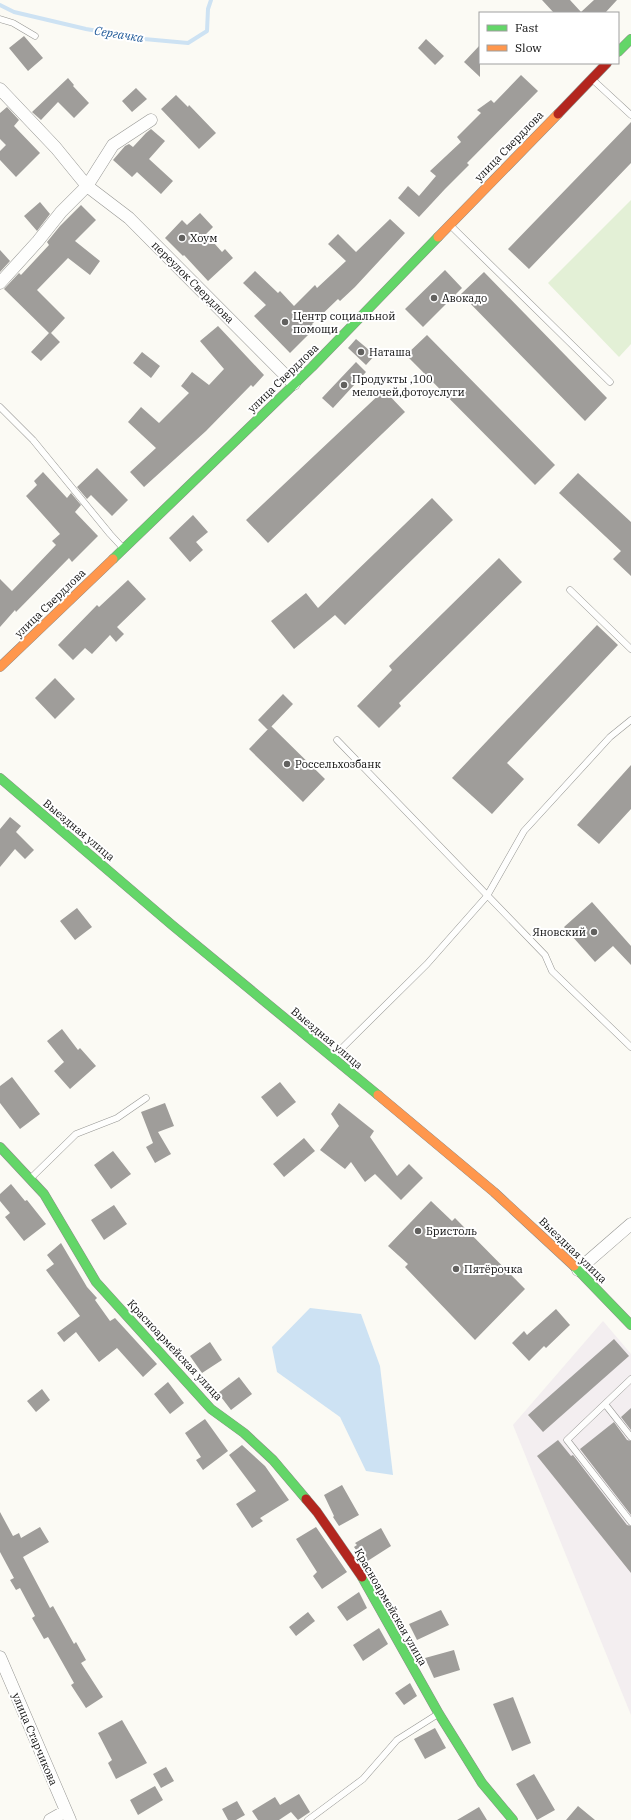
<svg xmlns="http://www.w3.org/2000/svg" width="631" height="1820" font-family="'IBM Plex Serif',serif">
	<rect width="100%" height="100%" fill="#fbfaf4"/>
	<!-- industrial -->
	<path fill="#f3eef0" d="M603 1321 631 1354V1715L513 1425Z"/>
	<!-- green -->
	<path fill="#e3f0d6" d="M631 200V344L619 357 548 283Z"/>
	<!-- water -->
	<path fill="#cde2f3" d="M310 1308 361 1314 380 1366 393 1475 366 1471 340 1417 277 1372 272 1347Z"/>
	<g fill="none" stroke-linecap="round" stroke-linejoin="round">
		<!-- stream -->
		<path stroke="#cde2f3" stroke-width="4" d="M0 5 14 12 86 29 144 39 188 43 207 31 208 9 211 0"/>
	</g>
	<!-- building -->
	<path fill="#9f9d9a" d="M542 0H570L581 12 594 0H617L605 13H554Z
		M24 36 43 58 28 71 9 48Z
		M426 39 444 56 435 65 418 48Z
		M480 45V77L464 62Z
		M521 75 538 91 467 163 469 165 445 189 419 217 398 198 408 186 419 196 436 176 430 171 461 142 457 137 481 113 477 110 491 100 494 103Z
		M68 78 74 85 73 86 89 103 74 118 58 102 41 120 32 112Z
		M136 88 147 99 132 112 122 101Z
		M176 95 188 107 189 105 216 133 199 149 161 109Z
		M7 107 19 120 14 126 40 153 16 177 0 160V151L6 145 0 139V113Z
		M631 122V163L529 269 508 249Z
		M151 129 165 141 149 159 173 181 161 194 137 172 132 177 113 160 125 146 129 144 133 147 146 133Z
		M40 202 50 214 37 231 24 216Z
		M81 205 96 220 75 241 100 261 90 275 68 258 37 290 65 318 51 333 60 342 41 361 31 352 49 333 4 289 19 273 21 275 49 245 47 242 60 226Z
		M200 213 213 227 206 234 222 252 225 249 233 258 208 281 184 255 183 256 165 238 182 220 187 225Z
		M390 219 405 233 355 287 340 301 338 299 312 324 315 328 290 353 254 316 266 305 243 283 255 271 278 293 280 291 294 306 315 285 317 288 346 261 328 244 338 234 356 252Z
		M0 250 10 261 0 272Z
		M445 270 462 288 423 327 405 309Z
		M484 272 607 398 585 421 461 294Z
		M218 326 264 375 253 387 251 385 206 431 144 487 130 472 156 448 128 422 141 407 159 423 189 393 181 386 192 372 209 385 224 369 200 341Z
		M427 335 555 465 535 485 406 355Z
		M356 339 375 355 366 365 348 348Z
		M142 352 160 366 151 378 133 363Z
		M356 362 366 372 333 408 322 398Z
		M384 390 405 412 268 543 246 520Z
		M97 468 128 500 112 516 91 495 87 499 77 487Z
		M43 472 67 498 71 493 81 505 75 512 98 536 72 562 69 558 16 612 15 610 0 627V579L12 591 56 545 52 541 60 534 26 496 37 485 34 481Z
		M578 473 631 522V576L613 559 621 551 559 493Z
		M432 498 453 520 345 625 335 615 294 649 271 621 306 593 318 608Z
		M193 515 208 532 196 542 203 550 190 562 169 538Z
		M499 558 522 582 399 703 401 706 379 728 357 706 392 670 389 666Z
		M128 580 146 599 117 627 124 634 116 642 110 635 92 654 85 648 73 660 58 645 97 605 99 607Z
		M597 625 618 645 507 763 524 779 492 814 452 778Z
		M55 678 75 699 55 719 35 698Z
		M283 694 293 704 268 730 258 720Z
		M271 726 325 779 303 802 249 749Z
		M631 765V809L599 844 577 825Z
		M10 817 21 826 16 832 34 850 25 859 15 849 0 867V829Z
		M592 902 631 946V965L613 946 595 962 564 927Z
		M77 908 92 927 75 940 60 921Z
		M62 1029 78 1050 80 1048 96 1066 70 1089 54 1071 64 1062 47 1041Z
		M12 1077 40 1114 20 1129 0 1103V1086Z
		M280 1082 296 1102 277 1117 261 1097Z
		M165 1103 174 1126 158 1132 171 1154 155 1163 146 1147 153 1143 141 1112Z
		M339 1103 374 1131 370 1137 397 1176 409 1164 423 1178 401 1200 375 1174 365 1182 351 1162 345 1169 320 1150 339 1126 331 1114Z
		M304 1138 315 1151 284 1177 273 1164Z
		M113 1151 131 1174 111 1189 94 1165Z
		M11 1184 25 1201 27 1200 46 1224 24 1241 5 1217 10 1213 0 1201V1194Z
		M431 1201 452 1221 455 1218 525 1289 475 1340 405 1267 408 1264 388 1246Z
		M114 1205 127 1224 104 1240 91 1220Z
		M61 1243 87 1287 97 1298 95 1300 110 1321 115 1318 157 1364 143 1377 117 1348 99 1362 76 1332 64 1342 57 1333 80 1316 46 1270 54 1264 47 1255Z
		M556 1309 570 1325 546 1348 544 1346 529 1361 512 1343 524 1331 527 1335Z
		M614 1339 629 1356 543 1432 528 1415Z
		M210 1342 222 1360 202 1373 190 1356Z
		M239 1377 252 1394 231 1410 218 1393Z
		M168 1382 184 1403 170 1414 154 1394Z
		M42 1389 50 1400 36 1412 27 1401Z
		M631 1408V1430L621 1417Z
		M205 1419 228 1451 203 1470 196 1460 201 1457 185 1433Z
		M614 1422 627 1440 631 1441V1515L580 1449Z
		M558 1440 571 1456 573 1455 627 1525 631 1526V1573L537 1456Z
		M242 1445 265 1466 289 1500 260 1518 263 1521 252 1528 236 1504 256 1491 229 1455Z
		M342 1485 359 1515 339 1526 333 1517 334 1516 324 1495Z
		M0 1512 13 1536 19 1533 21 1538 40 1527 49 1542 23 1557 50 1608 53 1606 74 1644 76 1642 86 1660 81 1663 103 1697 86 1708 71 1685 74 1683 48 1637 44 1639 32 1618 35 1616 20 1588 16 1590 10 1580 14 1578 0 1552Z
		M316 1527 347 1572 322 1589 313 1576 317 1572 296 1539Z
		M381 1528 391 1546 366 1562 365 1560 364 1561 354 1547 357 1545 355 1543Z
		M359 1592 367 1608 347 1621 337 1607Z
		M441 1610 449 1625 417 1640 409 1624Z
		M308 1612 315 1621 296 1636 289 1627Z
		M379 1628 388 1644 363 1661 353 1645Z
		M454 1650 460 1670 434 1678 425 1658Z
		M410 1683 417 1696 404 1705 395 1693Z
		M513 1697 531 1743 512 1751 493 1704Z
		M122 1720 147 1763 116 1779 108 1763 112 1760 98 1733Z
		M435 1728 446 1748 425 1759 414 1739Z
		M166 1767 174 1781 161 1788 153 1774Z
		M534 1774 555 1810 537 1820 516 1784Z
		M155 1786 163 1800 138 1815 130 1800Z
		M299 1794 310 1812 298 1820 291 1812 279 1820H258L252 1811 275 1797 280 1805Z
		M237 1801 245 1815 236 1820H228L222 1809Z
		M578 1806 595 1820H566Z
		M479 1807 487 1820H457Z"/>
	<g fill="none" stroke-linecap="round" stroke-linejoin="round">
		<defs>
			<path id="lane" d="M0 19 13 23 35 36
				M593 80 631 115
				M450 225 610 382
				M0 407 33 440 110 534 122 547
				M570 590 631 649
				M337 740 545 955 552 971 631 1047
				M333 1057 427 964 487 896 524 831 610 737 631 720
				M31 1178 76 1134 117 1118 146 1098
				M631 1379 567 1440 631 1522
				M605 1404 631 1437
				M308 1820 363 1779 397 1740 438 1714"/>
			<path id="street" d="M0 89 56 148 87 186 129 218 294 384
				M0 283 38 241 61 212 87 186 113 145 151 120
				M578 1270 631 1224
				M0 1657 70 1820
				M50 1820 66 1811"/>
			<path id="fast" d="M618 52 631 39
				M113 559 312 367 438 237
				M0 778 172 925 378 1095
				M0 1147 44 1194 96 1282 211 1409 244 1433 273 1460 306 1499
				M574 1266 631 1325
				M362 1577 439 1714 482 1783 513 1820"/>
			<path id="slow" d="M438 237 558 114
				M0 667 113 559
				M378 1095 494 1192 574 1266"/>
			<path id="jam" d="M558 114 607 63
				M306 1499 317 1512 362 1577"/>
		</defs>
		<!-- lane casing -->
		<use href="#lane" stroke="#959592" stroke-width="7"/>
		<!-- street casing -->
		<use href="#street" stroke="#959592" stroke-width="13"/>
		<!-- fast casing -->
		<use href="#fast" stroke="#8c8b89" stroke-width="10"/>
		<!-- slow casing -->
		<use href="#slow" stroke="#8c8b89" stroke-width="10"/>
		<!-- jam casing -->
		<use href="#jam" stroke="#8c8b89" stroke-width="10"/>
		<!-- lane -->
		<use href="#lane" stroke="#fefefd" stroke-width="6"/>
		<!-- street -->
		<use href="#street" stroke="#fefefd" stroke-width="12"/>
		<!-- fast -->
		<use href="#fast" stroke="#63d668" stroke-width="9"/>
		<!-- slow -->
		<use href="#slow" stroke="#ff974d" stroke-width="9"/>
		<!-- jam -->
		<use href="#jam" stroke="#b3261e" stroke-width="9"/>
	</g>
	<!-- markers -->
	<g fill="#62615f" stroke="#fff" stroke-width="1.5">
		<circle cx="182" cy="238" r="4"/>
		<circle cx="434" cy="298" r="4"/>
		<circle cx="285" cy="322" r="4"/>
		<circle cx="361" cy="352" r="4"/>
		<circle cx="344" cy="385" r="4"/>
		<circle cx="287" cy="764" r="4"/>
		<circle cx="594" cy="932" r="4"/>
		<circle cx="418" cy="1231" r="4"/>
		<circle cx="456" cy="1269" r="4"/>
	</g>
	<g text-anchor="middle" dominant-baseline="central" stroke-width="4" stroke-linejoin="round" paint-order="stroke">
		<!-- street labels -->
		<g font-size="11" fill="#0f0f0f" stroke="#fff">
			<text transform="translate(509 146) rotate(-46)">улица Свердлова</text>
			<text transform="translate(193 282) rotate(45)">переулок Свердлова</text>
			<text transform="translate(283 378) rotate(-44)">улица Свердлова</text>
			<text transform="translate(50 603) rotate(-44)">улица Свердлова</text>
			<text transform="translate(79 830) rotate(40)">Выездная улица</text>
			<text transform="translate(327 1038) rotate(40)">Выездная улица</text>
			<text transform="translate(573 1250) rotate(44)">Выездная улица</text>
			<text transform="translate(175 1350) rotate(47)">Красноармейская улица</text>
			<text transform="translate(391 1607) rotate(60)">Красноармейская улица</text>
			<text transform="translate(35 1739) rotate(67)">улица Старчикова</text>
		</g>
		<!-- poi labels -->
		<g font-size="11" fill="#0f0f0f" stroke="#fff" text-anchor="start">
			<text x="190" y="238">Хоум</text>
			<text x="442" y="298">Авокадо</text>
			<text x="293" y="316">Центр социальной<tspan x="293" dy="13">помощи</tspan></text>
			<text x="369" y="352">Наташа</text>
			<text x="352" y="379">Продукты ,100<tspan x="352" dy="13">мелочей,фотоуслуги</tspan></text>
			<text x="295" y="764">Россельхозбанк</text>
			<text x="586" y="932" text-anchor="end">Яновский</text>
			<text x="426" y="1231">Бристоль</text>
			<text x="464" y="1269">Пятёрочка</text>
		</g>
		<!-- water labels -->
		<g font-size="12" font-style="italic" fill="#205a99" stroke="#fff">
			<text transform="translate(119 34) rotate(9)">Сергачка</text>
		</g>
	</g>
	<!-- legend -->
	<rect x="479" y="12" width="140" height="52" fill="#ffffff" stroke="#9f9f9f"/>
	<rect x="487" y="25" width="20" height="6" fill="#63d668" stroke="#9f9f9f"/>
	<text x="515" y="32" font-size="12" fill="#0f0f0f">Fast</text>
	<rect x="487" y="45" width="20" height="6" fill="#ff974d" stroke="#9f9f9f"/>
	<text x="515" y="52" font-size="12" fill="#0f0f0f">Slow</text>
</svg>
